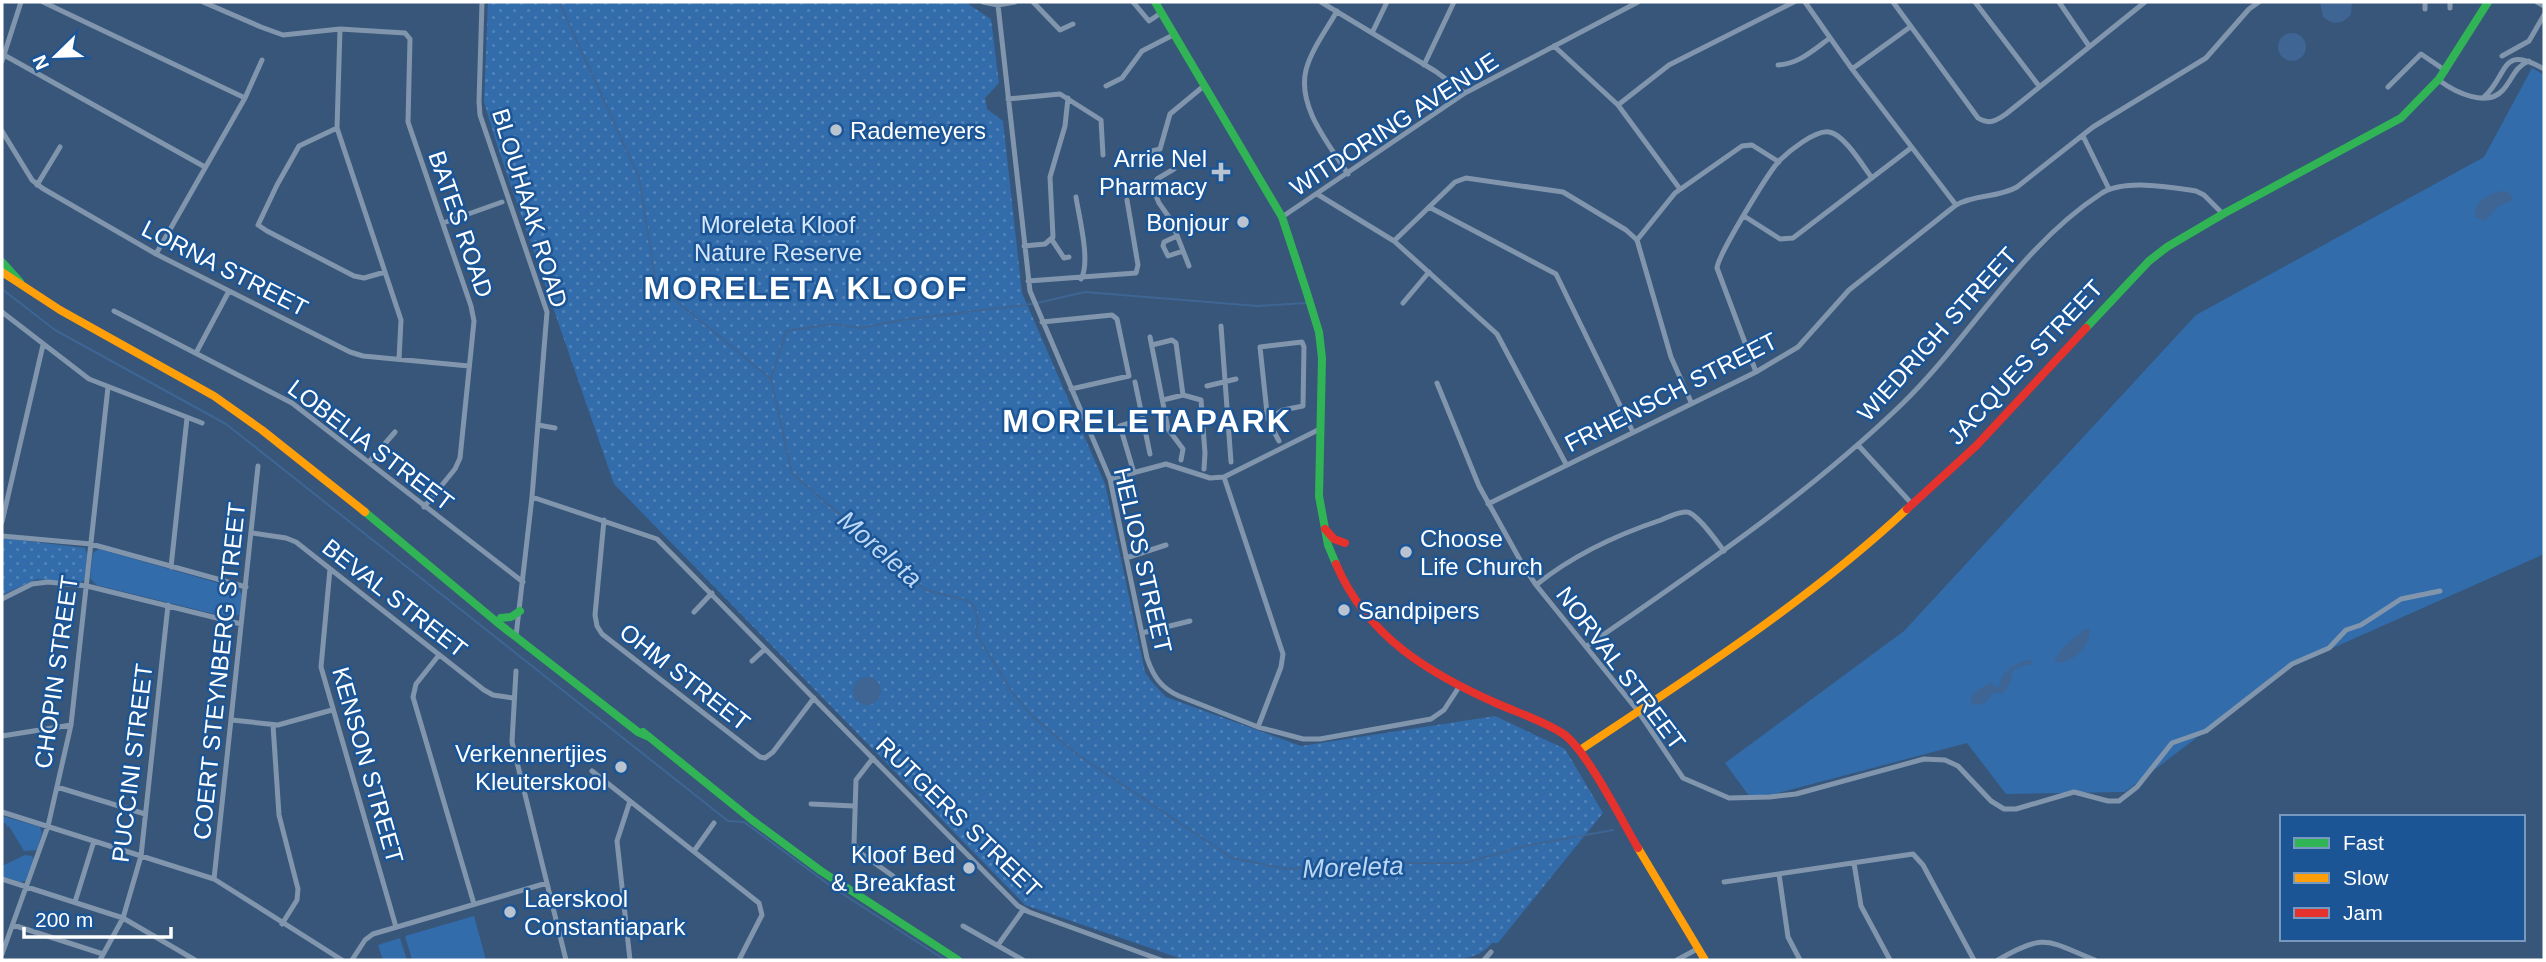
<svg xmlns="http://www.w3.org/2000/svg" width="2546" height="962" font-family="Arial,sans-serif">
	<defs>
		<pattern id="park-dots" width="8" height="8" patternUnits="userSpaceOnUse" patternTransform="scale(1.75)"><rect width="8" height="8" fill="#326cab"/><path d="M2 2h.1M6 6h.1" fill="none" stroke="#5182b8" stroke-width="1.8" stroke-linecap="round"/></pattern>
	</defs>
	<rect width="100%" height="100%" fill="#37567a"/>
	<!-- grass -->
	<path fill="#326cab" d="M2532 68 2544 75V554L2290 667 2125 792 2006 794 1967 743 1752 800 1725 763 1904 631 2196 315 2484 157Z
		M99 549 239 589 242 595 240 614 231 618 96 585 90 578 93 553Z
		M2 816 40 827 42 833 37 850 24 851 9 826 6 827 7 824 2 822Z
		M25 855 32 856 34 860 26 881 20 882 2 876V866Z
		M474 916 486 960H412L405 936Z
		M400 938 407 960H383L378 945Z"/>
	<!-- park -->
	<path fill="url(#park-dots)" d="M488 2H965L991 19 999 83 985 98 987 109 1003 121 1022 293 1105 484 1145 672 1151 681 1166 697 1301 746 1495 716 1565 749 1603 813 1498 943H1492C1479 958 1466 958 1447 960H1185L1025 905 614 484 498 148 484 102Z
		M2 538 85 548 87 555 85 579 81 583 37 579 2 595Z"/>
	<!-- water -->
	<path fill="#3e6593" d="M2320 2H2352L2351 14C2344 24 2333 26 2323 17Z
		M2278 47a14 14 0 1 1 28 0a14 14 0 1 1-28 0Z
		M2503 191 2511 194 2512 200 2497 207 2485 221 2475 217C2475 199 2488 194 2503 191Z
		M2084 629H2090C2091 645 2071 666 2054 662 2062 643 2072 643 2084 629Z
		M2032 660 2031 665H2024L2013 670C2010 680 2010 690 2000 695L1997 692 1991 694C1988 703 1984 704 1975 705L1971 702V697L1976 691 1990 683 1998 688C2003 670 2014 662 2032 660Z
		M853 691a14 14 0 1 1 28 0a14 14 0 1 1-28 0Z"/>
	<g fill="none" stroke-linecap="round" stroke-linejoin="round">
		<!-- stream -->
		<path stroke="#3e6593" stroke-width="2" d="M559 2 639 177 656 284 771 379 792 473 926 590 969 601 975 608 978 621 976 633 1010 689 1030 714 1078 755 1232 858 1287 869 1376 863H1465L1525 846 1613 830
			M2 289 55 330 226 424 728 821 744 822 832 887 945 960
			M1037 303 1085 292 1257 306 1306 303
			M771 379 786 331 833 324 862 328 902 320 1032 304"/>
		<!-- street -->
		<path stroke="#8196ad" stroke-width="5" d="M43 2 245 98
			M203 2 261 27 283 35 340 29 405 33 410 39 408 122 471 306 474 321 460 458 455 469 424 507
			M482 2 479 102 480 115 547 312 532 497 516 636
			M983 2 998 5 1015 2
			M1033 2 1060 30 1073 24
			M1133 2 1149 21 1161 13
			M1321 2 1435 71 1465 93
			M1805 2 1852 69 1956 205
			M1893 2 1978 118C1989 125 1996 121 2006 114L2145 2
			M1975 2 2039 86
			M2059 2 2089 46
			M2537 2 2544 6
			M998 5 1030 291 1110 479 1147 658C1153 676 1161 688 1179 696L1258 727 1303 739H1320L1431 719 1444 710 1459 687
			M2450 8V2
			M2425 9V2
			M1337 11C1327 29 1311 50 1306 70 1297 107 1329 144 1348 174
			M340 29 337 128 401 320 399 359
			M1372 33 1387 2
			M1554 46 1618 105 1680 189
			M4 55 205 167
			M2502 56 2529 41 2544 15
			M2 61 21 2
			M1424 65 1454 2
			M1778 65C1799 64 1813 50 1830 38
			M1852 69 1910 27
			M2440 81C2455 92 2487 108 2503 90 2513 79 2514 67 2529 61
			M1106 86 1122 78 1142 51 1175 34
			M2388 87 2421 54 2446 71
			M2483 98C2509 76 2499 43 2544 69
			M1008 99 1060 94 1101 120 1103 155
			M1618 105 1669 65 1794 2
			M337 128 299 146 277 185 258 225 267 231 354 276 364 278 385 272
			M2 131 32 180 42 188 156 254 350 352 363 356 469 366
			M2083 136 2109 189
			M1148 152 1160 149 1170 114 1205 85
			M1174 169 1157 179 1154 191 1159 203 1171 220 1189 266
			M37 185 60 147
			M1317 194 1394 241 1497 334 1566 464
			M1076 197C1079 217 1091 262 1081 279
			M1429 207 1556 274 1633 432
			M1744 216 1780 239 1793 238 1911 148
			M1282 217 1465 93 1638 2
			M443 223 502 202
			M1177 236 1164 242 1163 246 1168 256 1183 251
			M1052 240 1064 258 1069 257
			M1394 241 1455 182 1466 178 1563 192 1626 230 1637 240
			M1024 246 1045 244 1053 237 1050 177 1065 126 1068 98
			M156 254 245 98 262 60
			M1028 281 1136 273 1138 265 1127 200
			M1403 303 1429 272
			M114 311 292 403 523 582
			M2 312 89 379 202 423
			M1042 322 1112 315 1117 319 1129 376 1071 389
			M1221 326 1231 462
			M1150 337 1168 429 1183 449 1181 460
			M1152 345 1172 340 1176 343 1183 395
			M196 353 229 291
			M1756 372 1717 268C1718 255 1768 173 1779 161 1789 151 1815 130 1829 132 1844 134 1863 166 1872 178
			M1135 382 1150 454
			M1437 383 1479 486 1524 567 1536 585 1638 711 1683 778 1729 798 1770 797 1796 794 1924 759 1945 760 1958 766 1991 801 2004 809H2016L2074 792 2108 801H2119L2137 787 2172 743 2206 731 2292 664 2329 648 2346 630 2361 625 2401 599 2440 591
			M1207 386 1236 379
			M1163 400 1183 395 1201 400 1205 453 1204 469
			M1691 402 1671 357 1637 240 1675 193 1742 146 1752 145 1779 162
			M1268 419 1283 410 1303 406 1304 347 1302 342 1260 347 1267 413C1269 423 1274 432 1279 441
			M538 425 555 428
			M1858 445 1912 504
			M369 462 395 432
			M1134 473 1120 426 1143 419
			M1224 477 1283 654 1281 667 1258 727
			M1110 479 1166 464 1210 478 1224 477 1320 429
			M532 497 657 539 1018 906 1029 912 1161 960
			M1488 504 1756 372 1798 347 1849 290 1956 205C1975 194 1998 198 2017 187L2093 127 2206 58 2249 9 2259 2
			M604 520 595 615 597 626 602 634 760 757 765 758 773 752 814 698
			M2 522 43 345
			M252 533 286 538 296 542 484 690 493 695 513 698
			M2 536 91 544 246 587
			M1126 558 1166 545
			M171 567 187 418
			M330 569 321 667 396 927
			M1536 585C1573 555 1616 535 1661 520 1668 517 1679 511 1687 512 1697 513 1717 542 1724 551
			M2 599 32 584 48 582 87 586 241 624
			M694 612 712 593
			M1142 633 1190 621
			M1587 646C1695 571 1807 496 1902 404 1971 337 2020 246 2102 193 2125 179 2170 187 2196 191L2204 195 2223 214
			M439 655 416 684 413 697 474 904
			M752 661 765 649
			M516 671 512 742 566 960
			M232 720 278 725 332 710
			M273 725 279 815 298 889 297 900 282 924
			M2 736 71 725
			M873 758 856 780 854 844 859 852 893 876
			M592 771 759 903 762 915 739 960
			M57 787 145 814
			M811 804 854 806
			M2 812 214 879 342 960
			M694 851 714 823
			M1854 863 1861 906 1890 960
			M1779 874 1788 937 1800 960
			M2 879 123 918 195 960
			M214 879 258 466
			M1724 882 1913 854 1923 865 1974 960
			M75 902 94 841
			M13 925 103 954
			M963 926 1023 960
			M998 945 1023 910
			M2 954 48 826 71 725 108 387
			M100 960 123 918 141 856 168 605
			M352 960 365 940 373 934 547 883
			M630 960 617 841 630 801
			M1484 960 1491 952
			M1677 960 1699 948
			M1998 960C2046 932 2047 941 2095 960"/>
		<!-- fast -->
		<path stroke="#30b455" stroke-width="8" d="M1155 2 1282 217 1306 290 1319 332 1322 358 1319 496 1328 545 1336 564
			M2 262 20 282
			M2086 328 2149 261 2167 247 2223 214 2401 118 2439 79 2488 2
			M365 512 498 623 638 732 647 736
			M501 618 511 617 520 611
			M643 732 752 820 821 871 958 960"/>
		<!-- slow -->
		<path stroke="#ff9f0a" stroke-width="8" d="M2 272 60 310 214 396 262 430 365 512
			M1580 750C1693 675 1808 601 1907 509
			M1638 848 1705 960"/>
		<!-- jam -->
		<path stroke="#e5322d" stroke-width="8" d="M1907 509 1976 446 2086 328
			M1325 529 1334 539 1345 543
			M1336 564C1367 637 1430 674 1498 704 1519 713 1543 721 1562 733 1585 747 1622 821 1638 848"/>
	</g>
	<!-- markers -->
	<g fill="#b9c4d0" stroke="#1c5595" stroke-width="2.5">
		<circle cx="836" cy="130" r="7"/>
		<path d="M1217.5 161.5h7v7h7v7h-7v7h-7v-7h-7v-7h7z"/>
		<circle cx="1243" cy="222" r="7"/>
		<circle cx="1406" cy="552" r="7"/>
		<circle cx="1344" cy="610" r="7"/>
		<circle cx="621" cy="767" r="7"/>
		<circle cx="969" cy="868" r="7"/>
		<circle cx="510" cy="912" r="7"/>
	</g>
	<g text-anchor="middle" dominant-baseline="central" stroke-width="5" stroke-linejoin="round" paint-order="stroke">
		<!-- street labels -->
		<g font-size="24" fill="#fff" stroke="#1c5595">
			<text transform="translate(1394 124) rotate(-33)">WITDORING AVENUE</text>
			<text transform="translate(530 208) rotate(73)">BLOUHAAK ROAD</text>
			<text transform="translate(461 224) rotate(71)">BATES ROAD</text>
			<text transform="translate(225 268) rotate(27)">LORNA STREET</text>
			<text transform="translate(1937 334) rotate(-48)">WIEDRIGH STREET</text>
			<text transform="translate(2025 362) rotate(-47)">JACQUES STREET</text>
			<text transform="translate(1671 392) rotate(-27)">FRHENSCH STREET</text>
			<text transform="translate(371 445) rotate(37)">LOBELIA STREET</text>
			<text transform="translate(1143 560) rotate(77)">HELIOS STREET</text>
			<text transform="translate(395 598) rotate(38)">BEVAL STREET</text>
			<text transform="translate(1621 668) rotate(53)">NORVAL STREET</text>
			<text transform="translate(219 671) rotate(-84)">COERT STEYNBERG STREET</text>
			<text transform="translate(56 672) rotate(-82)">CHOPIN STREET</text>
			<text transform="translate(685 677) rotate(38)">OHM STREET</text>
			<text transform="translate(132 763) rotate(-83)">PUCCINI STREET</text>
			<text transform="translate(368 765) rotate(74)">KENSON STREET</text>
			<text transform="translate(959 817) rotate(44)">RUTGERS STREET</text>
		</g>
		<!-- poi labels -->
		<g font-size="24" fill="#fff" stroke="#1c5595" text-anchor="start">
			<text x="850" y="130">Rademeyers</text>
			<text x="1207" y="158" text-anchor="end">Arrie Nel<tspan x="1207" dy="28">Pharmacy</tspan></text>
			<text x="1229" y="222" text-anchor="end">Bonjour</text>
			<text x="1420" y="538">Choose<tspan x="1420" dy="28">Life Church</tspan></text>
			<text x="1358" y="610">Sandpipers</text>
			<text x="607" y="753" text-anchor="end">Verkennertjies<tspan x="607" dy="28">Kleuterskool</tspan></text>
			<text x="955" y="854" text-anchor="end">Kloof Bed<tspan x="955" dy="28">&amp; Breakfast</tspan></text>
			<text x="524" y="898">Laerskool<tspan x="524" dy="28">Constantiapark</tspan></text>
		</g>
		<!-- park labels -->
		<g font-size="24" fill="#d6e8fb" stroke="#1c5595">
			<text x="778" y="224">Moreleta Kloof<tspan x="778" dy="28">Nature Reserve</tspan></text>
		</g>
		<!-- water labels -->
		<g font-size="26" font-style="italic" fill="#bcd8f6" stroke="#1c5595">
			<text transform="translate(880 549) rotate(41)">Moreleta</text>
			<text transform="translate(1353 867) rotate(-2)">Moreleta</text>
		</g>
		<!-- district labels -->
		<g font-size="32" font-weight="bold" letter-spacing="2" fill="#fff" stroke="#1c5595">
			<text x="806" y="288">MORELETA KLOOF</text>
			<text x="1147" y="421">MORELETAPARK</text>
		</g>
	</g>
	<!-- border -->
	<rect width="2546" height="962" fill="none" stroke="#ffffff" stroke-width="7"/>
	<!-- legend -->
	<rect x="2280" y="815" width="245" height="126" fill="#1c5595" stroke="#7799bf" stroke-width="2"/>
	<rect x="2294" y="838" width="35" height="10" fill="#30b455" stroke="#7799bf" stroke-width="2"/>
	<text x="2343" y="850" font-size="21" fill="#ffffff">Fast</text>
	<rect x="2294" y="873" width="35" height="10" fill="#ff9f0a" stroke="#7799bf" stroke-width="2"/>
	<text x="2343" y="885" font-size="21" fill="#ffffff">Slow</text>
	<rect x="2294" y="908" width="35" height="10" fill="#e5322d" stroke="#7799bf" stroke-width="2"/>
	<text x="2343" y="920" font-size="21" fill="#ffffff">Jam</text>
	<!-- north arrow -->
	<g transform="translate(56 56) rotate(247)" stroke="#1c5595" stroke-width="5" paint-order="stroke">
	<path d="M0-5L12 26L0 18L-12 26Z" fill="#ffffff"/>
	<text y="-10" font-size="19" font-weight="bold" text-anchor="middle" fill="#ffffff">N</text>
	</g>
	<!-- scale -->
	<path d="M24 927v10h147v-10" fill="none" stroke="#ffffff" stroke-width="3.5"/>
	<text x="35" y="927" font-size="21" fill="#ffffff" stroke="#1c5595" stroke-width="5" paint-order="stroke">200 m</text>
</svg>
